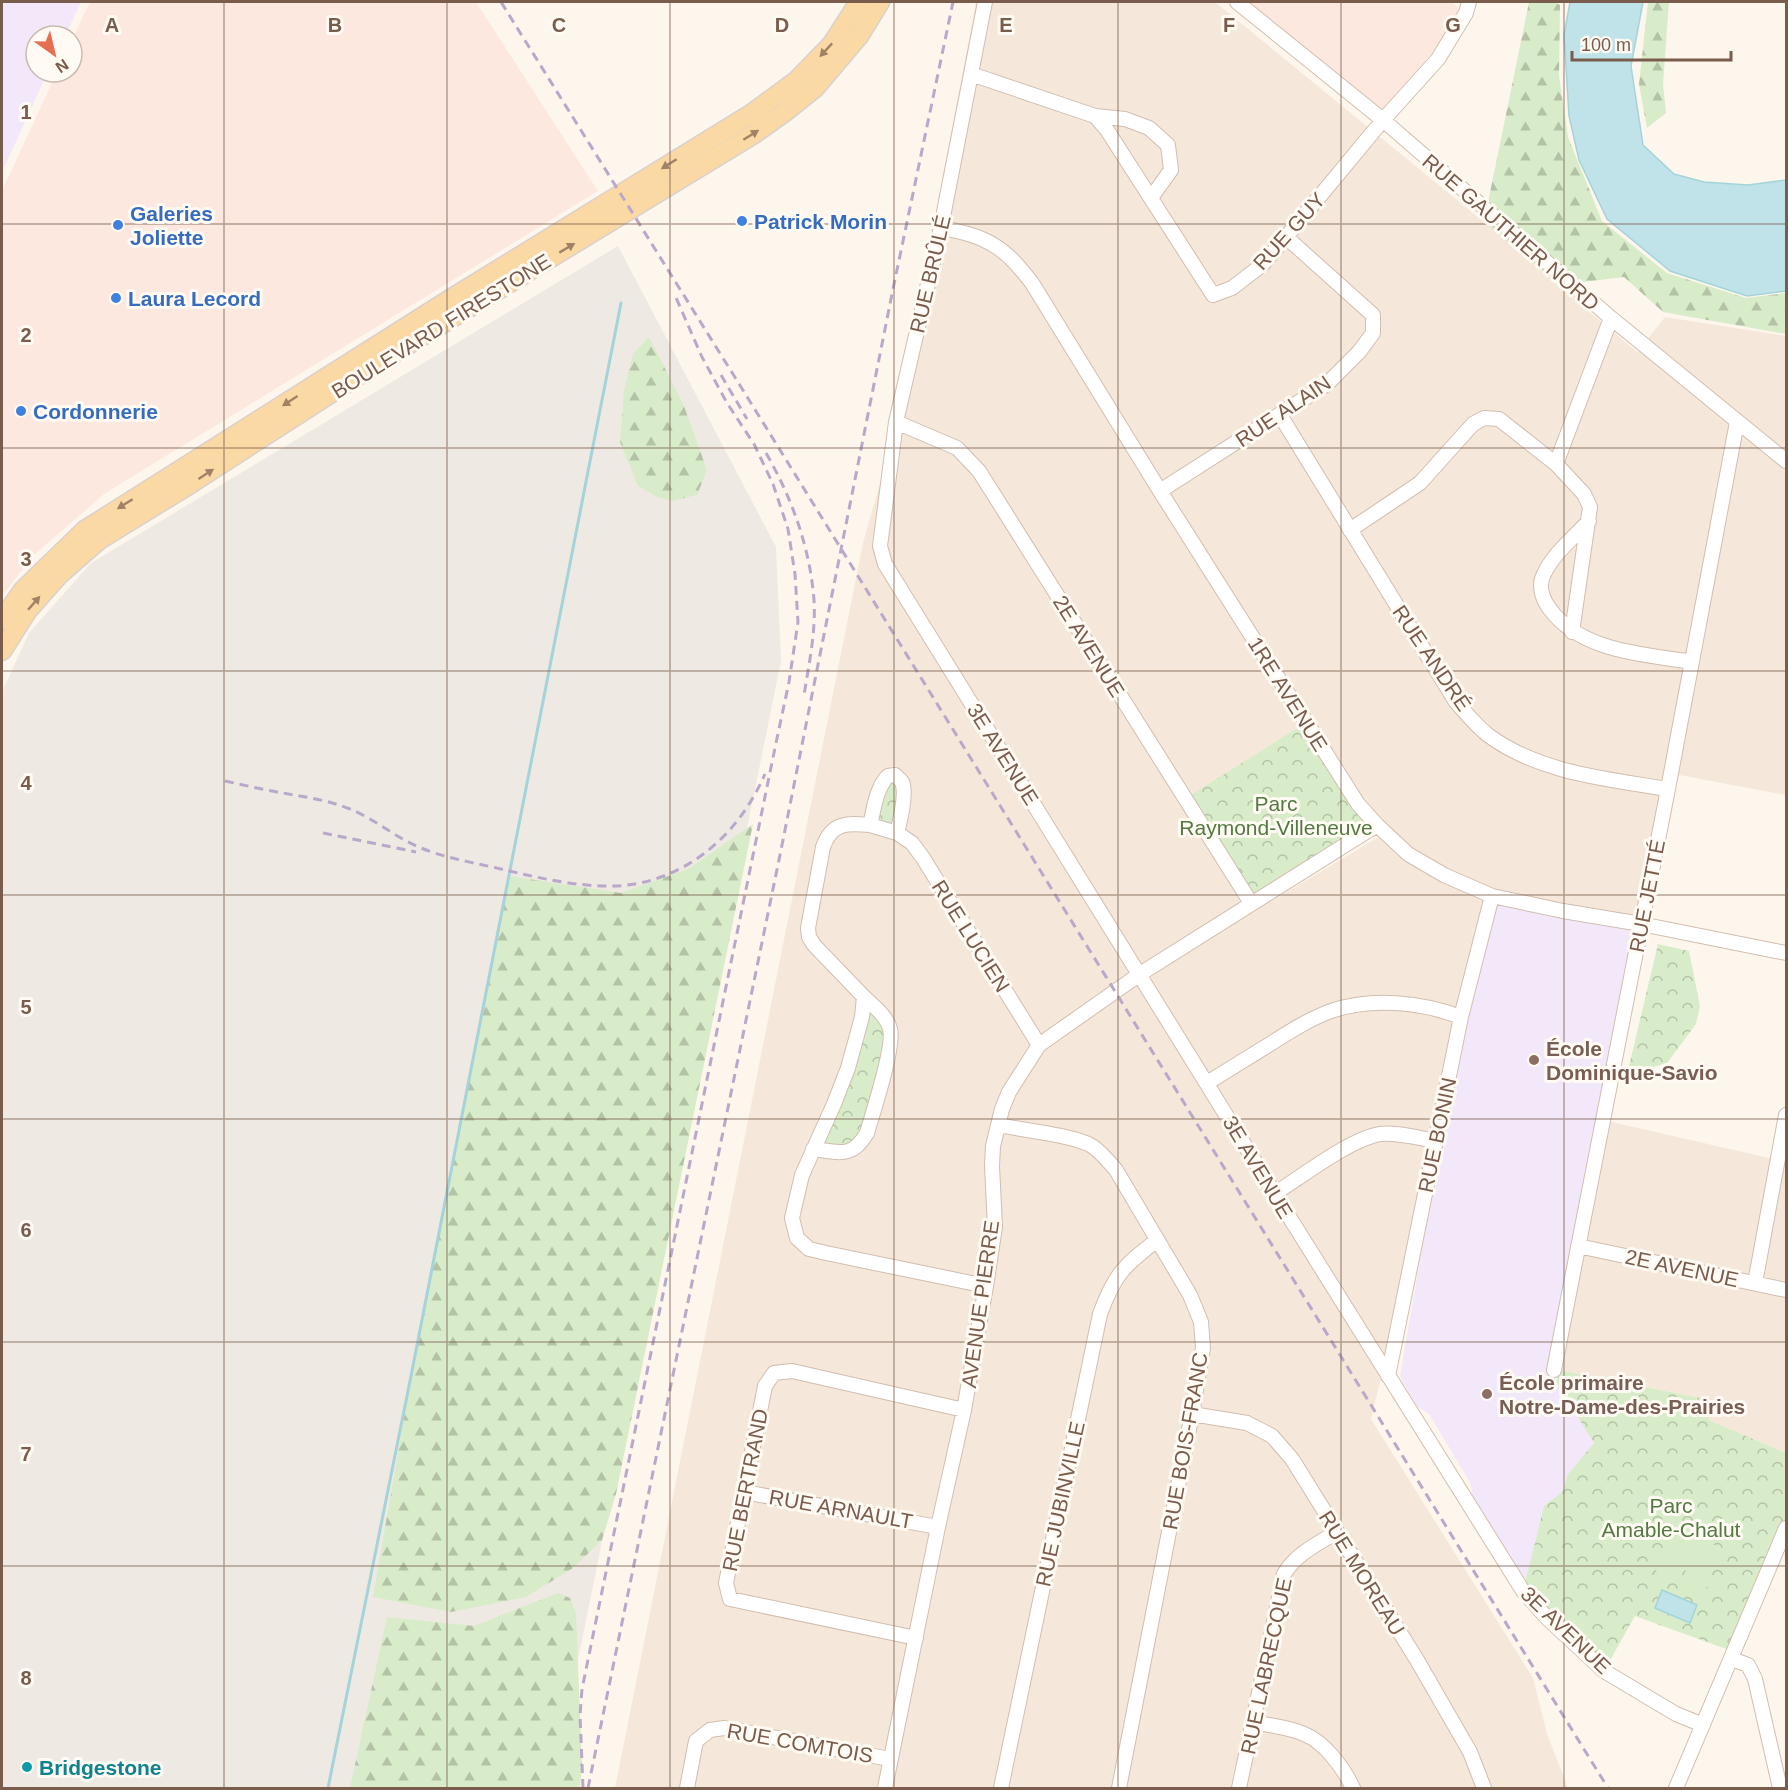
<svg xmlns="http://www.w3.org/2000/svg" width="1788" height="1790" font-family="Helvetica,sans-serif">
	<defs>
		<pattern id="forest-firs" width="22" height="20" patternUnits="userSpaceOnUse" patternTransform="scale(1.5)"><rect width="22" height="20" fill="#d8ecc9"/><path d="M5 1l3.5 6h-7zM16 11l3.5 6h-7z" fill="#b4c2a5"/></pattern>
		<pattern id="park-crowns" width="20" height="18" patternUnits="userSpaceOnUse" patternTransform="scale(1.5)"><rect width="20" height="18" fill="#d8ecc9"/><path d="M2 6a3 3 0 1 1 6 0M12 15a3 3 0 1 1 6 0" fill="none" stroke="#b4c2a5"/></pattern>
	</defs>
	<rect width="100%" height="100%" fill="#fdf6ec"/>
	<!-- residential -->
	<path fill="#f5e8da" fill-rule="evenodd" d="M976 2H1215L1484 222 1637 352 1665 317 1786 336V795L1674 774 1641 924 1423 1205 1371 1419 1533 1678 1547 1734 1568 1788H615L863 543 894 434ZM1180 802 1385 833 1250 914Z
		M1786 1115V1453L1709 1420 1711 1400 1559 1370 1603 1120 1778 1160Z"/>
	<!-- commercial -->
	<path fill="#fde8e0" d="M90 2H476L598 191 104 494 33 556 2 596V191L57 72H72V40Z
		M1244 2H1451L1461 9 1443 40 1380 113Z"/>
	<!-- industrial -->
	<path fill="#efe9e4" d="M618 246 776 547 781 661 552 1788H2V692L29 633 91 563Z"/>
	<!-- education -->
	<path fill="#f3e8fa" d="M2 2H81L65 36H36V72H48L2 172Z
		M1492 896 1641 924 1556 1382 1595 1443 1568 1474 1562 1492 1544 1506 1525 1584 1472 1497 1471 1484 1429 1414 1417 1406 1400 1377 1429 1207Z"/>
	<!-- forest -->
	<path fill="url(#forest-firs)" d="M1529 2H1554L1560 5 1559 76 1568 137 1602 221 1667 273 1746 298 1786 293V334L1663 312 1624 277 1559 285 1484 222Z
		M1648 2H1669L1663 84 1666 113 1647 128 1639 84Z
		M649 337 684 406 707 470 697 495 672 501 657 497 638 486 620 442 624 390 633 354Z
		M753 824 616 1494 602 1540 573 1568 526 1597 451 1612 373 1597 415 1354 509 876 621 893 688 869Z
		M558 1593 570 1598 576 1613 582 1765 580 1788H350L387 1617 474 1626Z"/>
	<!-- park -->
	<path fill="url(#park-crowns)" d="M1307 722 1377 825 1251 903 1180 802Z
		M888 776 901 781 897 833 870 825Z
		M1658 944 1689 951 1700 1006 1696 1024 1667 1063 1650 1068 1629 1066Z
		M864 997 890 1027 867 1133 853 1150 813 1149Z
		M1559 1370 1711 1400 1709 1420 1786 1453V1523L1729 1650 1635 1616 1604 1671 1523 1591 1544 1506 1562 1492 1568 1474 1594 1443 1556 1382Z"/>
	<!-- garden -->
	<path fill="#d8ecc9" d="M1673 1529 1697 1538 1678 1584 1655 1574Z
		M1699 1539 1722 1548 1704 1594 1680 1585Z"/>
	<!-- water -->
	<path fill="#bfe3e8" stroke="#a5d3da" stroke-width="1.5" d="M1570 2H1643L1631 66 1643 145 1674 174 1704 182 1748 185 1786 180V291L1747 296 1670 271 1607 219 1579 160 1569 116 1564 35Z
		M1662 1590 1697 1605 1690 1623 1655 1608Z"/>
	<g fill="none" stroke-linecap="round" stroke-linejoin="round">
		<!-- stream -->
		<path stroke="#a5d3da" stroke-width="3" d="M328 1788 410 1381 621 303"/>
		<defs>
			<path id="minor" d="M985 2 941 227 896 422 880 546 885 564C1098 907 1308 1250 1523 1591L1548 1619 1604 1671 1676 1714 1703 1725
				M1237 2 1383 120 1611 318 1786 461
				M971 74 1095 116 1107 130 1213 295 1232 288 1262 265 1286 237 1383 120 1438 59 1466 13 1469 2
				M1095 116 1125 119 1149 128 1168 145 1171 170 1151 198
				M941 227C954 231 969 233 982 239 1004 248 1018 265 1032 283L1160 491 1358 804 1377 825 1408 854 1444 875 1492 896 1563 911 1641 924 1786 953
				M1280 415 1456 702C1466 713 1476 726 1488 735 1539 773 1607 779 1668 789
				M896 422 957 448 979 471 1251 903
				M1556 464 1611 318
				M1160 491 1327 384 1359 352 1373 333V315L1286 237
				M1589 521C1574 537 1553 554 1544 574 1538 585 1542 598 1549 608 1581 652 1643 654 1692 662
				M1350 530 1420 483 1473 424 1484 418 1499 419 1556 464 1584 494 1590 507 1572 632
				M870 825C847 823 832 822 823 847L808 928 809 937 814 945 864 997 862 1017 848 1068 834 1104 802 1175 792 1218 797 1238 809 1249 826 1253 986 1286
				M897 833 870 825C874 809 876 788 888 776L895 775C897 777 900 779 902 782 907 793 900 821 897 833L912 843 923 858 1039 1045
				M1207 1083C1228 1070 1249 1057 1270 1044 1289 1032 1309 1019 1331 1011 1372 997 1421 1002 1461 1017
				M998 1125C1022 1130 1073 1135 1092 1146 1101 1152 1109 1162 1116 1170L1190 1295 1201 1322 1203 1348 1192 1414 1119 1788
				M813 1149C839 1152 852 1159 867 1133 873 1112 895 1046 890 1029 887 1016 873 1006 864 997
				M1274 1194C1301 1177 1350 1139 1380 1134 1397 1132 1418 1138 1436 1141
				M1578 1246 1786 1290
				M1755 1283 1786 1115
				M1554 1370 1668 789 1737 422
				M1388 1376 1461 1017 1492 896
				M1192 1414 1247 1423 1272 1436 1292 1459 1417 1660 1470 1752 1484 1788
				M744 1492 938 1527
				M916 1638 730 1599 726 1583 765 1386 774 1373 792 1371 964 1410
				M1732 1659 1748 1665 1755 1679 1780 1788
				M1254 1722C1270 1726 1289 1727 1304 1734 1325 1742 1344 1769 1353 1788
				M687 1788 696 1741 710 1730 724 1728 890 1759
				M885 1788 938 1527 964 1410 986 1286 995 1227 992 1166 993 1146 1002 1109 1009 1092 1039 1045 1140 974 1377 825
				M1001 1788 1100 1314C1115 1273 1124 1266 1157 1240
				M1239 1788 1284 1574C1296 1554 1317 1544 1337 1532
				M1676 1788 1786 1528"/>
			<path id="major" d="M2 620 23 590 85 530 452 298 751 114 796 81 832 44 859 2
				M2 651 28 610 59 575 99 540 187 486 375 365 754 134 785 112 815 88 859 36 880 2"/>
		</defs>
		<!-- minor casing -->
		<use href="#minor" stroke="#d1beb0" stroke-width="16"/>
		<!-- major casing -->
		<use href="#major" stroke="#dad1cd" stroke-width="21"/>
		<!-- minor -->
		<use href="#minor" stroke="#fff" stroke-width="14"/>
		<!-- major -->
		<use href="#major" stroke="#fbd9a5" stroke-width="18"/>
		<!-- rail -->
		<path stroke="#b9a8c9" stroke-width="3" stroke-dasharray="9 6" stroke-linecap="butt" d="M501 2 741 387 1608 1788
			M721 375 747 419
			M766 453C792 498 810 548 814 600 816 631 809 664 804 695
			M225 781C244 785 264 790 283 793 305 797 328 800 350 809 375 819 396 838 421 848 448 859 477 863 505 870 543 879 596 891 635 884 696 873 741 829 765 774
			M323 833 416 852
			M583 1788 580 1715 582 1689 776 743 789 682 798 622 795 574 788 529 773 484 754 444 727 403 702 357 674 293
			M588 1788 781 850 893 289 953 2"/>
	</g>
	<!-- one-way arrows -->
	<defs><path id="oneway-solid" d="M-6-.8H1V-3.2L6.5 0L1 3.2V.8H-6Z" transform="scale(1.5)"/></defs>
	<g fill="#a18267">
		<use href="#oneway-solid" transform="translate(826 50) rotate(133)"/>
		<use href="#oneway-solid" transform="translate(751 135) rotate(-32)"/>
		<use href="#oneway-solid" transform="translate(669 164) rotate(148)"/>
		<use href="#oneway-solid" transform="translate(567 248) rotate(-31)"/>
		<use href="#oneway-solid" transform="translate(290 401) rotate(147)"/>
		<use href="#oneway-solid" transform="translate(206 474) rotate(-33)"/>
		<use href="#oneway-solid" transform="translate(125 504) rotate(148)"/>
		<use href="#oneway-solid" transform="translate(34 603) rotate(-49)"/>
	</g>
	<!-- grid -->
	<path fill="none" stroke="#7a5c4d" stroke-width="1.5" stroke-opacity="0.55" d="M224 2V1788M447 2V1788M670 2V1788M894 2V1788M1118 2V1788M1341 2V1788M1564 2V1788M2 224H1786M2 448H1786M2 671H1786M2 895H1786M2 1119H1786M2 1342H1786M2 1566H1786"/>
	<!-- markers -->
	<g fill="#3f7fe0" stroke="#fffaf3" stroke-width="2">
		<circle cx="742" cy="221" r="6"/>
		<circle cx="118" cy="225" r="6"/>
		<circle cx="116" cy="298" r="6"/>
		<circle cx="21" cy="411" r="6"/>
	</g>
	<g fill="#8d6e63" stroke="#fffaf3" stroke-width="2">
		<circle cx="1534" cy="1060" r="6"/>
		<circle cx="1487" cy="1394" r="6"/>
	</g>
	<circle fill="#0f9aa8" stroke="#fffaf3" stroke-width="2" cx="27" cy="1767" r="6"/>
	<g text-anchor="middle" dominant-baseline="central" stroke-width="6" stroke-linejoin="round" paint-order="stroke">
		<!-- shop labels -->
		<g font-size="21" font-weight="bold" fill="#366cbe" stroke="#fffaf3" text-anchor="start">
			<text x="130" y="213">Galeries<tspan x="130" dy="24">Joliette</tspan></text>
			<text x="754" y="221">Patrick Morin</text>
			<text x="128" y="298">Laura Lecord</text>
			<text x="33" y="411">Cordonnerie</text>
		</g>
		<!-- street labels -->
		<g font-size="21" fill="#7a5c4d" stroke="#fffaf3">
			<text transform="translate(1289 231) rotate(-48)">RUE GUY</text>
			<text transform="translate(1511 232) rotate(41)">RUE GAUTHIER NORD</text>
			<text transform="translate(930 274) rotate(-77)">RUE BRÛLÉ</text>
			<text transform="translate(441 326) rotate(-32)">BOULEVARD FIRESTONE</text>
			<text transform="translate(1283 411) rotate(-34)">RUE ALAIN</text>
			<text transform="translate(1089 646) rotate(58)">2E AVENUE</text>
			<text transform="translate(1432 658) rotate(56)">RUE ANDRÉ</text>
			<text transform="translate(1288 694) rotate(58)">1RE AVENUE</text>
			<text transform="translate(1003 754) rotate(58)">3E AVENUE</text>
			<text transform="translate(1647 896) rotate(-79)">RUE JETTÉ</text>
			<text transform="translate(971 936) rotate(58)">RUE LUCIEN</text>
			<text transform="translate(1437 1135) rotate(-78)">RUE BONIN</text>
			<text transform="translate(1258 1167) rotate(59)">3E AVENUE</text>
			<text transform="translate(1682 1268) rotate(12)">2E AVENUE</text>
			<text transform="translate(980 1304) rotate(-82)">AVENUE PIERRE</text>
			<text transform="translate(1185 1441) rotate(-80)">RUE BOIS-FRANC</text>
			<text transform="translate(745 1490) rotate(-79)">RUE BERTRAND</text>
			<text transform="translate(1060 1504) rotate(-78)">RUE JUBINVILLE</text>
			<text transform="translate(841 1509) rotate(10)">RUE ARNAULT</text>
			<text transform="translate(1362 1573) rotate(58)">RUE MOREAU</text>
			<text transform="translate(1566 1630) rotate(44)">3E AVENUE</text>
			<text transform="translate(1266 1666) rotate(-78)">RUE LABRECQUE</text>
			<text transform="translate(800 1743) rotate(10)">RUE COMTOIS</text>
		</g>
		<!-- park labels -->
		<g font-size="21" fill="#537a41" stroke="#fffaf3">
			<text x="1276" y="803">Parc<tspan x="1276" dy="24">Raymond-Villeneuve</tspan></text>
			<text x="1671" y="1505">Parc<tspan x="1671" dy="24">Amable-Chalut</tspan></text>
		</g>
		<!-- education labels -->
		<g font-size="21" font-weight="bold" fill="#785e54" stroke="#fffaf3" text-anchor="start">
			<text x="1546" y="1048">École<tspan x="1546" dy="24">Dominique-Savio</tspan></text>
			<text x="1499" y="1382">École primaire<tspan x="1499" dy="24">Notre-Dame-des-Prairies</tspan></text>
		</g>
		<!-- culture labels -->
		<g font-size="21" font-weight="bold" fill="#0d838f" stroke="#fffaf3" text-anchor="start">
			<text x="39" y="1767">Bridgestone</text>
		</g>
	</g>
	<g font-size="20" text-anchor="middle" font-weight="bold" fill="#7a5c4d" stroke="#fffaf3" stroke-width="6" stroke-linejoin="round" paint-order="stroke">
		<text x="112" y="32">A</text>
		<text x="335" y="32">B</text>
		<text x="559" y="32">C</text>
		<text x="782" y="32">D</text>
		<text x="1006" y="32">E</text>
		<text x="1229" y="32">F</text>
		<text x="1453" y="32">G</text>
		<text x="26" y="119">1</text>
		<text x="26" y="342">2</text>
		<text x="26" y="566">3</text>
		<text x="26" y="790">4</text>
		<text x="26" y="1014">5</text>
		<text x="26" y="1237">6</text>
		<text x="26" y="1461">7</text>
		<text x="26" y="1685">8</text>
	</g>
	<!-- border -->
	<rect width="1788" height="1790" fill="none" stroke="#7a5c4d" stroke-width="6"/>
	<!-- north arrow -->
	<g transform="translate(54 54) rotate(146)"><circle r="28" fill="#fffaf3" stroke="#cabbb1" stroke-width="1.5"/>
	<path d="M0-4.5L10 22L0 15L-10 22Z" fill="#e76f51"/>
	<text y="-9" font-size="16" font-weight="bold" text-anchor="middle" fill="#7a5c4d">N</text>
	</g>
	<!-- scale -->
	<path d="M1572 51v9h159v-9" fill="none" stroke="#7a5c4d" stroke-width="3"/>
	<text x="1581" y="51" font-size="18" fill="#7a5c4d" stroke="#fffaf3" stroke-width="4.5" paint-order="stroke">100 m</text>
</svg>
